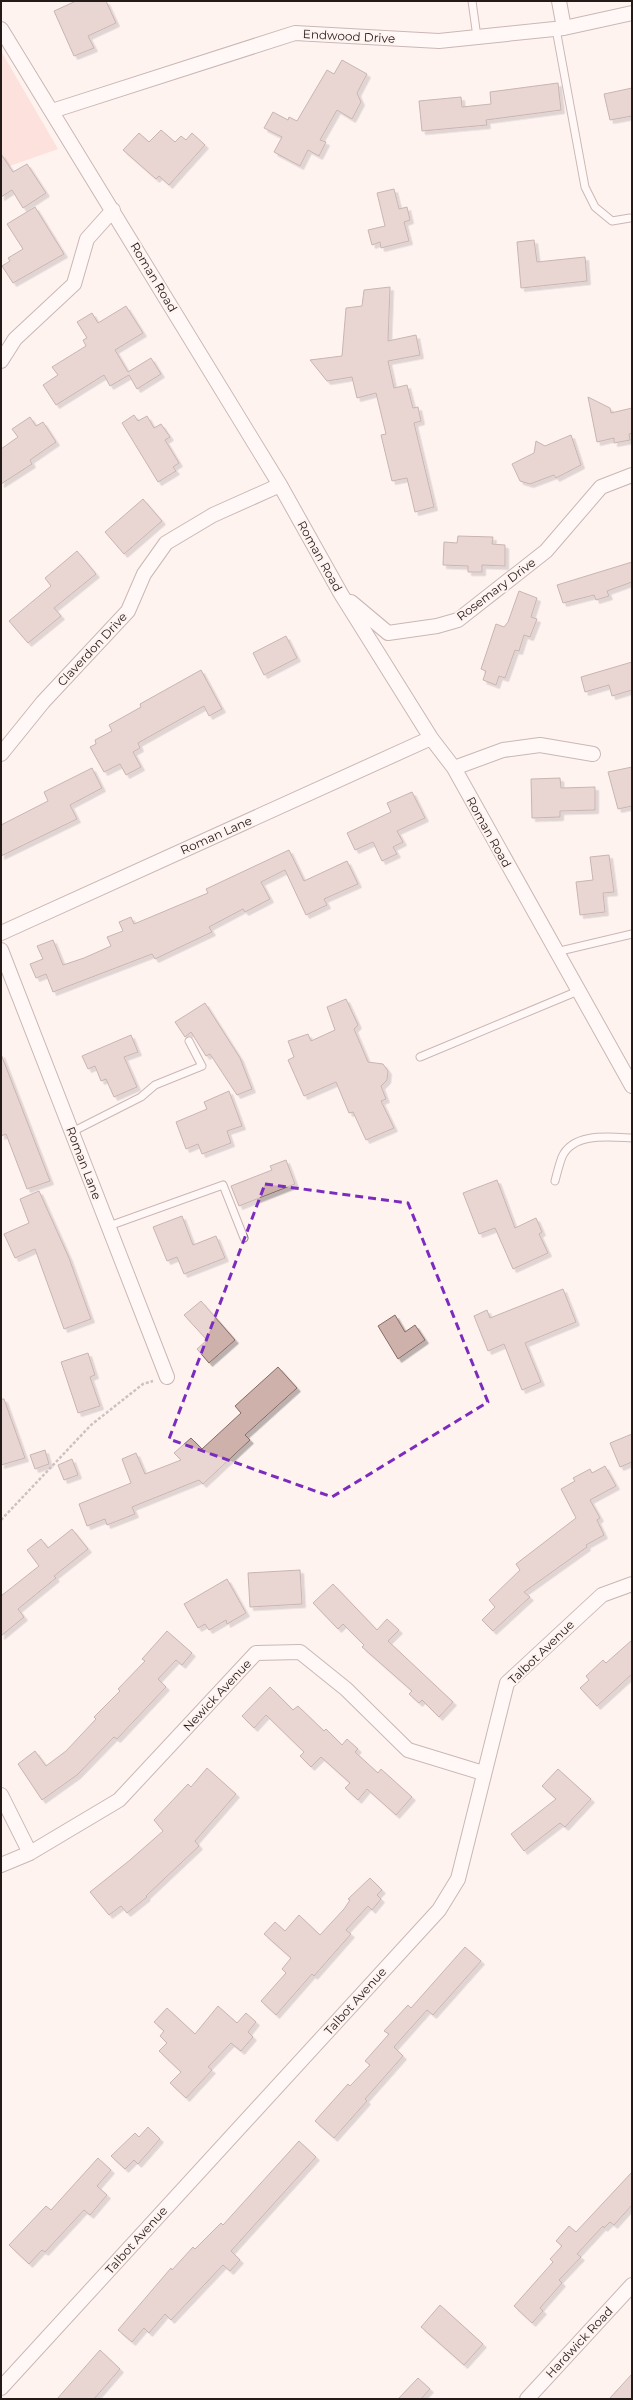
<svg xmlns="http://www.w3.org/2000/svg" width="633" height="2400" font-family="Montserrat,sans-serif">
	<defs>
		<filter id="shadow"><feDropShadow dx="3.5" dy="3.5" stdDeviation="0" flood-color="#0004"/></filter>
	</defs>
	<rect width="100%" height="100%" fill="#fff3f0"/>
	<!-- green -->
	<path fill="#f8ccc3" d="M1 51 58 149 1 169Z"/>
	<!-- building -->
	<path fill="#ceb1ab" stroke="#866b66" filter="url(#shadow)" d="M76 1H106L116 23 88 36 94 48 74 56 54 11Z
		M342 60 367 74 357 93 361 102 352 119 337 110 320 140 326 142 319 156 308 150 300 166 274 152 282 137 264 128 273 112 288 120 289 117 297 121 327 70 334 74Z
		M558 83 561 110 486 120 487 125 422 131 419 101 461 97 462 107 491 104 490 92Z
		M632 88V116L610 120 604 94Z
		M161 130 175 142 181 136 186 140 192 133 205 145 169 185 159 176 156 179 123 150 139 133 149 142Z
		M1 154 13 172 27 164 46 193 23 208 12 190 1 197Z
		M394 189 399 209 407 207 410 220 404 222 409 241 381 248 380 242 372 245 368 230 385 226 377 193Z
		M35 207 64 254 13 283 2 266 10 261 8 258 23 249 7 224Z
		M534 240 537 262 585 257 587 281 521 288 517 242Z
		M390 287 388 341 416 335 420 355 388 361 394 388 407 385 413 408 418 407 421 421 414 423 434 507 415 512 407 478 392 481 381 435 386 434 376 393 357 398 352 377 327 381 310 360 342 356 346 308 362 306 364 290Z
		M126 306 143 333 115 350 128 372 151 358 161 374 137 389 129 375 110 386 104 375 56 405 43 385 58 375 52 367 86 346 83 340 87 338 77 322 92 313 98 323Z
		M588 397 610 408 611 413 632 408V433L629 434 630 440 614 443V438L597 442Z
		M134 415 138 421 147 416 154 428 161 424 170 437 165 440 179 463 173 467 176 471 158 482 122 423Z
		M30 417 36 426 43 422 56 442 30 460 32 464 1 484V449L18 437 12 429Z
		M571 435 581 465 556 478 554 475 530 484 520 481 512 464 534 453 536 441 545 446Z
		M143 499 162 521 124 554 105 532Z
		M458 536 493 537 492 544 505 545V566L482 565V572H468V566L443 565 444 542 457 543Z
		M77 551 96 574 54 608 61 616 28 643 9 621 51 586 45 578Z
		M632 562V582L607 591 609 596 596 600 594 595 563 603 557 585Z
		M519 591 537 598 531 617 537 619 530 637 524 635 519 651 515 650 505 678 499 676 496 685 483 680 486 671 481 669 496 624 504 627 508 622Z
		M286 636 297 658 264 675 253 653Z
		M632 662V690L612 696 609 685 585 692 581 677Z
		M201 670 222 709 209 716 204 706 138 743 140 748 133 752 141 767 126 775 120 764 104 772 90 747 96 744 95 740 112 731 109 725 141 707 140 704Z
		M632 767V806L618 809 608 772Z
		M92 768 102 788 70 805 77 819 1 856V825L48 801 44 792Z
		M560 778 561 788 595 787V810L560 811V817L532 818 531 779Z
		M412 792 425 818 397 831 403 842 393 847 397 854 382 861 373 842 355 850 347 833 391 812 387 803Z
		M289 850 304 881 347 861 358 884 324 899 327 905 306 915 285 870 261 882 270 899 245 912 243 909 209 927 212 932 155 959 152 954 53 992 46 974 36 978 30 964 43 959 37 946 53 940 63 965 84 958 111 946 107 937 123 931 119 922 131 917 134 924 208 893 206 889Z
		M609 855 614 892 603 893 605 912 580 915 576 882 593 880 590 857Z
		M346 999 358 1025 354 1029 368 1062 383 1064 388 1071 387 1080 381 1086 386 1099 381 1101 394 1128 366 1140 353 1112 349 1113 336 1082 304 1096 288 1060 294 1057 288 1041 308 1034 311 1041 335 1030 327 1007Z
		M205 1003 240 1058 252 1089 237 1095 210 1054 206 1056 191 1032 185 1037 175 1022Z
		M131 1035 138 1052 124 1057 137 1087 114 1097 106 1079 101 1081 95 1066 88 1069 82 1056Z
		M1 1054 50 1181 27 1189 6 1134 1 1136Z
		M229 1091 242 1126 227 1131 231 1143 202 1154 198 1144 186 1149 176 1122 207 1109 204 1102Z
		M286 1160 295 1184 239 1206 231 1186 272 1170 270 1166Z
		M497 1180 515 1228 536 1218 542 1232 539 1234 548 1253 513 1269 495 1228 479 1234 463 1193Z
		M39 1191 69 1258 91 1319 64 1329 35 1249 15 1258 4 1234 29 1223 20 1199Z
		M182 1216 193 1245 216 1236 225 1258 184 1274 177 1257 167 1261 153 1227Z
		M563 1289 576 1322 525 1343 541 1382 522 1390 504 1344 488 1351 474 1316 487 1310 490 1318Z
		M201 1301 235 1340 209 1363 197 1349 207 1340 184 1315Z
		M395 1315 405 1332 415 1325 425 1340 398 1359 378 1326Z
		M88 1353 95 1375 90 1377 100 1406 78 1413 61 1362Z
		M278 1367 297 1388 245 1435 250 1440 203 1484 199 1480 132 1507 135 1514 107 1525 105 1519 87 1526 79 1504 131 1483 122 1459 136 1453 145 1474 181 1460 174 1453 191 1438 202 1449 241 1413 235 1406Z
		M1 1399H4L25 1458 1 1465Z
		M632 1434V1462L620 1467 610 1443Z
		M45 1450 49 1464 35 1469 30 1455Z
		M72 1459 78 1475 64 1480 58 1465Z
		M605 1466 616 1486 590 1500 600 1518 597 1520 604 1535 586 1545 587 1547 524 1592 530 1597 493 1631 482 1620 495 1607 489 1600 520 1570 516 1564 576 1518 561 1489 575 1481 573 1478 590 1469 592 1473Z
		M72 1529 88 1549 54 1576 56 1578 18 1609 24 1617 1 1636V1596L39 1566 27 1550 41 1539 48 1548Z
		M300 1570 302 1604 250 1607 248 1573Z
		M227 1579 246 1613 227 1624 226 1620 209 1630 205 1624 198 1628 184 1604Z
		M333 1584 377 1630 387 1619 399 1630 388 1641 453 1702 439 1717 422 1700 419 1703 409 1694 412 1691 362 1647 364 1645 343 1624 338 1629 313 1603Z
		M167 1631 192 1653 182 1665 176 1660 158 1679 166 1687 117 1739 114 1737 77 1775 42 1800 18 1764 35 1751 46 1766 66 1751 96 1719 94 1717 120 1691 118 1689 145 1661 142 1659Z
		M632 1640V1674L597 1706 580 1688 589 1680 586 1676 603 1660 606 1663Z
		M270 1687 293 1710 298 1706 324 1731 326 1729 342 1745 347 1739 358 1749 355 1752 378 1773 381 1769 412 1797 396 1815 367 1789 358 1800 345 1788 350 1783 321 1757 311 1767 300 1756 304 1752 266 1715 254 1728 242 1716Z
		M207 1768 236 1794 195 1841 199 1846 146 1896 147 1897 127 1913 121 1906 109 1915 90 1892 130 1860 163 1831 154 1820 188 1784 191 1787Z
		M558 1769 591 1799 565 1827 560 1823 524 1851 511 1834 556 1799 542 1786Z
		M370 1878 382 1890 377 1895 381 1899 372 1910 368 1906 346 1930 351 1934 314 1976 312 1974 276 2015 261 2001 286 1973 282 1969 291 1958 264 1934 275 1922 285 1931 299 1915 320 1935 344 1909 350 1900 348 1899Z
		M465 1947 481 1961 433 2015 427 2010 394 2047 403 2056 365 2099 367 2101 334 2138 315 2121 348 2084 350 2086 370 2065 365 2061 389 2034 384 2031 408 2005 411 2008Z
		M218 2006 237 2023 246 2013 256 2022 248 2032 253 2037 241 2051 231 2043 208 2067 212 2070 186 2098 170 2083 181 2072 159 2051 167 2043 160 2036 164 2031 154 2022 167 2008 195 2034Z
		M148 2127 160 2139 138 2164 134 2160 125 2169 111 2156 135 2133 139 2137Z
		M299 2141 316 2157 231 2251 240 2260 230 2271 223 2265 171 2320 165 2314 149 2333 144 2328 132 2342 118 2330 171 2268 172 2270 193 2247 195 2249 221 2223 223 2225Z
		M98 2158 111 2170 97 2186 107 2195 90 2215 84 2210 45 2252 42 2250 29 2264 9 2245 46 2206 51 2210Z
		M632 2172V2205L614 2225 610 2222 604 2228 603 2226 577 2254 581 2257 559 2280 562 2283 540 2308 543 2311 532 2323 514 2306 553 2262 550 2259 562 2246 556 2241 569 2226 576 2232Z
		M440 2305 483 2344 464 2365 421 2327Z
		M100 2350 120 2369 94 2399H57Z
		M632 2374V2399H609Z
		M418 2378 430 2389 421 2399H398Z"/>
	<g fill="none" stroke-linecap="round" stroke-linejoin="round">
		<defs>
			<path id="service" d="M472 1 477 37
				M556 29 585 187 595 207 612 221 630 218
				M556 952 632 934
				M420 1057 578 991
				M72 1132 141 1097 155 1085 202 1066 189 1041
				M555 1181C557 1173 559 1165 562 1157 573 1132 610 1137 632 1138
				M109 1226 223 1185 244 1238"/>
			<path id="minor" d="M559 1 564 28
				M1 29 280 485 341 594 431 738 454 768 632 1086
				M52 111 295 33 439 41 564 28 632 13
				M1 361 15 339 74 284 87 239 113 210
				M351 602 388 633 437 626 458 620 546 551 601 487 632 475
				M1 754 43 702 128 611 144 574 166 543 213 515 280 485
				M454 768 503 750 540 745 593 754
				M1 933 431 738
				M1 950 167 1377
				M1 1795 30 1853
				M1 1865 30 1853 119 1800 256 1653 300 1652 346 1689 408 1750 483 1773
				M1 2388 439 1910 458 1879 507 1683 602 1595 632 1584
				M527 2399 632 2285"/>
		</defs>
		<!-- service casing -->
		<use href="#service" stroke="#8a706a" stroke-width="9"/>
		<!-- minor casing -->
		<use href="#minor" stroke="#8a706a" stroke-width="16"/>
		<!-- path -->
		<path stroke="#938886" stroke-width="2.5" stroke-dasharray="3 2" stroke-linecap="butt" d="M1 1520 91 1425 143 1384 153 1381"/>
		<!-- service -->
		<use href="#service" stroke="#fff" stroke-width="7"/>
		<!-- minor -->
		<use href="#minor" stroke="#fff" stroke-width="14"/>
	</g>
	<!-- marked area -->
	<path d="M0 0H633V2400H0ZM265 1184 408 1203 488 1402 332 1497 169 1439Z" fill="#fff3f0" fill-opacity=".55" fill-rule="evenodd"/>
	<path fill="none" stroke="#7b2cbf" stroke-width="3" stroke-dasharray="8 5" stroke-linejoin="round" d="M265 1184 408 1203 488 1402 332 1497 169 1439Z"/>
	<g text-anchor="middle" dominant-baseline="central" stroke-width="4" stroke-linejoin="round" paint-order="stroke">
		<!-- street labels -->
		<g font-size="12" fill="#241a18" stroke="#fff3f0">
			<text transform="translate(349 36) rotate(3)">Endwood Drive</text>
			<text transform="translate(154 277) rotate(59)">Roman Road</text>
			<text transform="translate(320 556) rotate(61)">Roman Road</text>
			<text transform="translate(496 589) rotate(-37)">Rosemary Drive</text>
			<text transform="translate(92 649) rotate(-47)">Claverdon Drive</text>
			<text transform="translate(489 832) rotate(61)">Roman Road</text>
			<text transform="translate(216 835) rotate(-24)">Roman Lane</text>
			<text transform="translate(84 1163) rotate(69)">Roman Lane</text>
			<text transform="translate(541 1652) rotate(-44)">Talbot Avenue</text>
			<text transform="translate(217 1695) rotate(-47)">Newick Avenue</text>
			<text transform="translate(355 2001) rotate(-48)">Talbot Avenue</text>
			<text transform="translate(136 2240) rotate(-48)">Talbot Avenue</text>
			<text transform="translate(579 2342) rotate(-47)">Hardwick Road</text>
		</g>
	</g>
	<!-- border -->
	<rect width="633" height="2400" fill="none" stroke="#241a18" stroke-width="4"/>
</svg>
